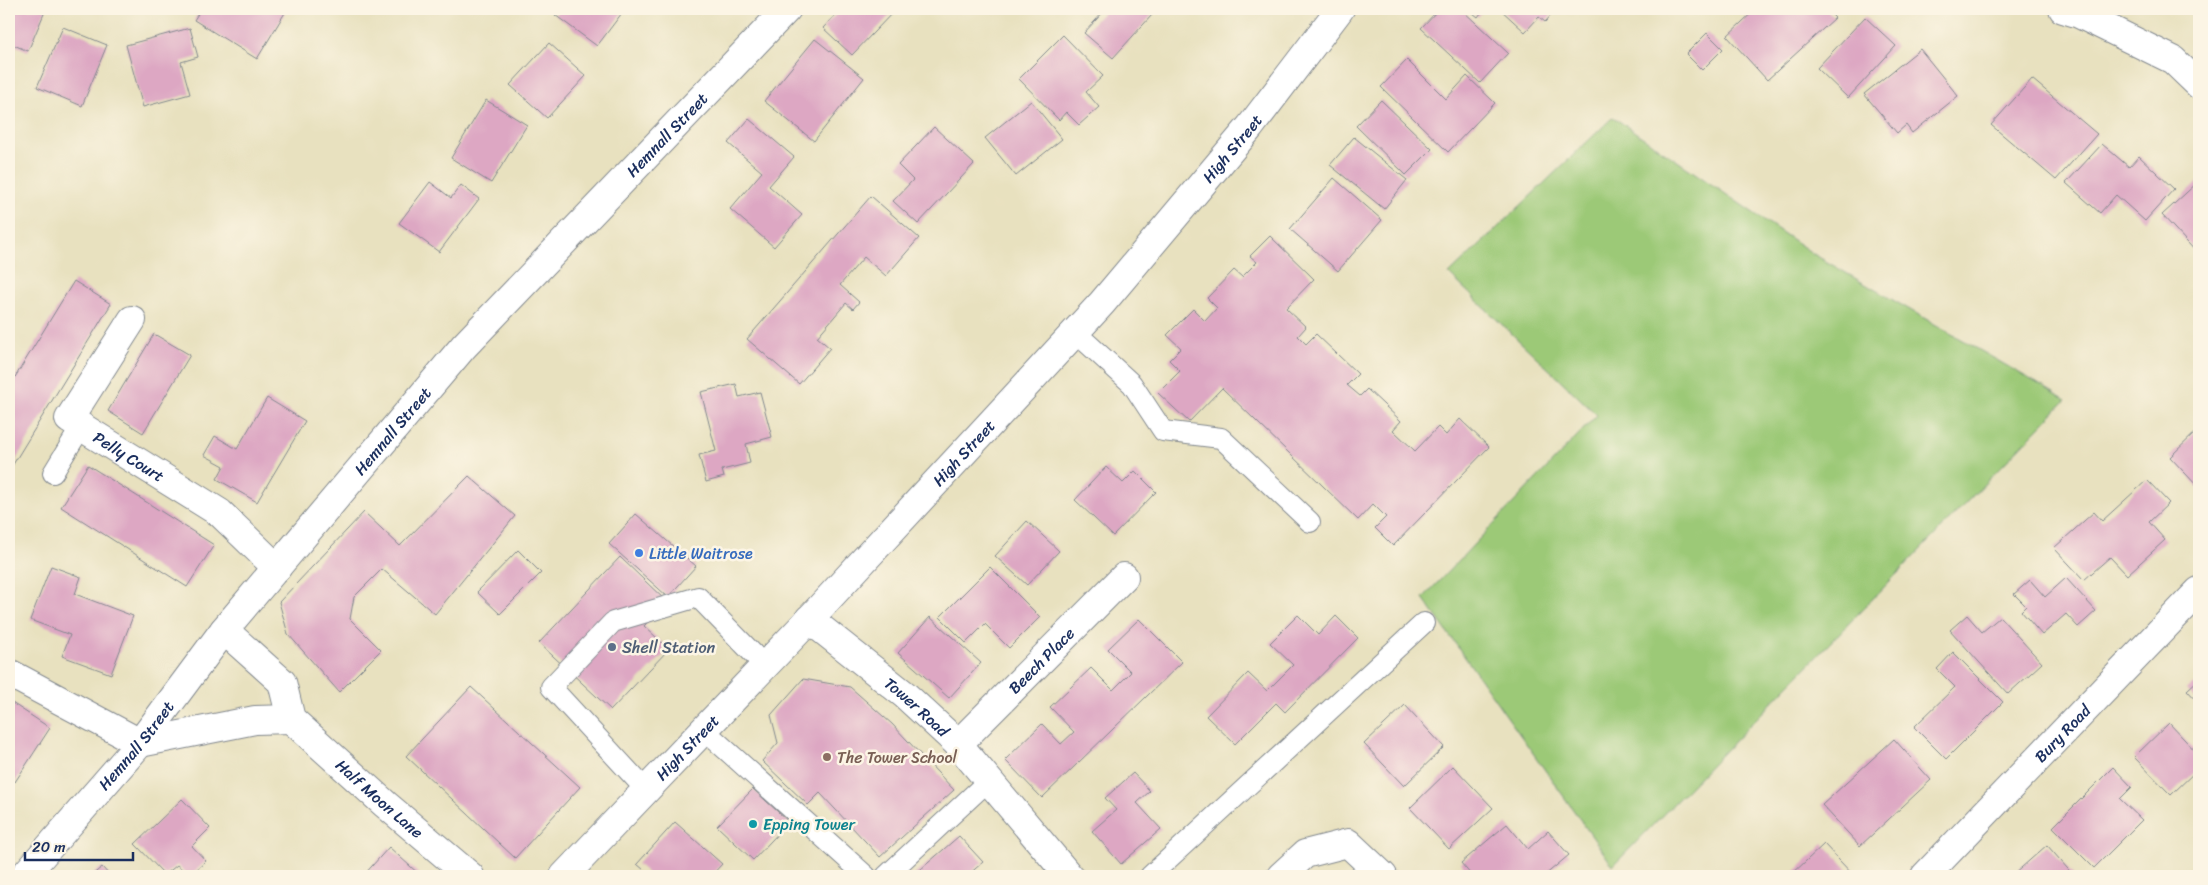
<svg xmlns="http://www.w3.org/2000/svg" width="2208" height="885" font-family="Sriracha,sans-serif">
	<rect width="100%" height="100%" fill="#fcf5e5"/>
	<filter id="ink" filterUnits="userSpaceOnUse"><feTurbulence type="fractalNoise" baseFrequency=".02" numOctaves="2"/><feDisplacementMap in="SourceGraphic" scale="10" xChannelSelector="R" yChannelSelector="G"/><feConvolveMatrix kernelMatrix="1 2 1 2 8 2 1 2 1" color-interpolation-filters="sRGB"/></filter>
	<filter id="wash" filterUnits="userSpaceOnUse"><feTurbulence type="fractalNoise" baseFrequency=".0096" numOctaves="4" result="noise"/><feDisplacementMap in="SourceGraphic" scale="20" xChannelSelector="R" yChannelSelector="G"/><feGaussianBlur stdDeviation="1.12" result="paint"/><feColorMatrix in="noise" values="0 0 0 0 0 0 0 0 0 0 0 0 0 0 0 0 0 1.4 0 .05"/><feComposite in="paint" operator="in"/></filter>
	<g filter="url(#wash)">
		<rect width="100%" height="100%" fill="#e8e1bf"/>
		<!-- green -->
		<path fill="#9cc977" stroke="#5c7c6a" d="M1613 117 1815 255 2066 400 1613 866 1423 598 1597 415 1449 274Z"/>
		<g id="blocks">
			<!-- building -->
			<path fill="#dda7c3" d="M9 9H46L28 51 9 43Z
				M201 9H282L286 11 257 59 194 20Z
				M560 9H625L597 46 555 15Z
				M841 9H896L852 55 823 28Z
				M1106 9H1145L1152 15 1113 58 1084 33Z
				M1439 9H1461L1508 53 1480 83 1421 28Z
				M1468 9H1484L1478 17Z
				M1500 9H1557L1545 22 1539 17 1525 32Z
				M1756 9H1826L1835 18 1767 80 1727 36Z
				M1865 17 1896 46 1848 98 1817 68Z
				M63 27 107 45 82 106 37 87Z
				M190 28 198 57 181 62 190 94 143 107 126 45Z
				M1707 33 1723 49 1702 70 1686 54Z
				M1063 35 1103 76 1086 92 1099 107 1079 125 1066 112 1059 120 1019 79Z
				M815 39 864 78 814 141 764 101Z
				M549 43 586 76 547 118 510 85Z
				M1920 49 1958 96 1912 133 1906 125 1897 133 1864 94Z
				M1407 60 1446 99 1467 76 1495 103 1448 152 1381 87Z
				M2032 79 2097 134 2056 180 1991 125Z
				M486 100 527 125 491 183 451 158Z
				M1381 100 1432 149 1406 175 1356 126Z
				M1031 101 1062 139 1016 176 985 138Z
				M749 119 794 157 769 186 802 215 774 247 730 209 762 172 728 143Z
				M934 127 974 164 918 224 893 201 913 180 898 165Z
				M1354 137 1407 180 1384 209 1330 165Z
				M2102 144 2129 167 2139 156 2174 189 2145 221 2116 195 2100 213 2066 183Z
				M1334 178 1382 220 1338 271 1290 229Z
				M430 182 451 198 461 185 479 199 439 252 399 223Z
				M2198 182 2199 184V255L2162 215Z
				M871 196 919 238 886 276 864 257 840 285 859 302 853 309 846 303 817 337 830 348 799 384 747 339Z
				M1270 236 1314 279 1286 308 1306 327 1298 336 1306 344 1316 334 1358 374 1347 385 1360 396 1367 389 1401 421 1393 430 1415 451 1438 427 1446 435 1460 419 1489 447 1393 546 1375 528 1386 517 1373 504 1358 520 1222 388 1189 422 1158 393 1180 371 1169 360 1181 348 1167 335 1193 309 1205 321 1217 308 1207 298 1234 270 1242 277 1257 262 1250 256Z
				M74 281 111 304 9 471V387Z
				M154 334 190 355 143 433 108 411Z
				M736 384 739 397 760 392 772 437 746 444 750 463 722 470 724 477 706 482 699 455 716 451 701 392Z
				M267 398 305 421 257 502 217 479 224 466 204 455 215 436 237 449Z
				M2199 429V488L2170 457Z
				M88 465 214 545 187 587 61 507Z
				M1106 467 1123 483 1135 471 1156 492 1113 536 1075 500Z
				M469 476 515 516 435 614 382 569 354 597 350 619 381 650 339 692 288 634 279 602 364 512 400 546Z
				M2147 480 2169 503 2149 522 2165 540 2127 575 2110 557 2084 580 2054 548 2094 512 2102 521Z
				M636 514 696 566 668 597 609 544Z
				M1027 521 1059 551 1027 585 995 556Z
				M518 550 541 573 500 614 477 592Z
				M620 557 667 602 644 626 669 649 611 710 539 643Z
				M51 566 81 577 75 594 133 616 111 674 62 656 70 635 30 620Z
				M990 567 1040 617 1009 648 985 624 966 643 940 617Z
				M2066 578 2096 611 2078 627 2066 614 2042 635 2021 611 2026 606 2014 594 2030 580 2045 597Z
				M1298 615 1318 635 1336 616 1358 638 1285 712 1276 703 1235 744 1206 716 1248 673 1267 691 1293 665 1270 643Z
				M1967 615 1982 632 2000 617 2042 663 2008 694 1950 630Z
				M930 617 981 663 949 698 898 653Z
				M1139 619 1182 662 1042 798 1005 760 1042 724 1061 744 1074 732 1050 707 1091 668 1113 690 1131 672 1108 649Z
				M1953 652 2003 702 1946 759 1914 727 1955 687 1937 669Z
				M803 679 850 687 892 724 954 790 880 857 820 793 808 805 762 761 778 743 771 715Z
				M2199 679V703L2187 690Z
				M471 687 580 787 515 858 406 756Z
				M9 701 50 728 15 782 9 778Z
				M1405 705 1444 747 1404 786 1364 744Z
				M2169 723 2199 755V768L2171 795 2134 757Z
				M1894 739 1931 780 1860 846 1822 805Z
				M1453 766 1493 808 1449 849 1410 808Z
				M2113 767 2132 787 2120 799 2142 820 2094 868 2053 827Z
				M1133 773 1150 791 1137 803 1161 829 1121 864 1092 831 1116 810 1105 798Z
				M753 789 789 822 753 860 717 826Z
				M182 799 210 828 192 846 206 861 190 876 177 865 165 875 135 844Z
				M675 822 722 864 711 876H651L637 864Z
				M1507 824 1528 849 1548 831 1569 855 1544 876H1472L1461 863Z
				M959 836 983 862 967 876H913Z
				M1824 844 1854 876H1790Z
				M2047 845 2074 876H2014L2013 875Z
				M389 847 421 876H363Z
				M102 867 110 876H91Z"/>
		</g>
	</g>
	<g filter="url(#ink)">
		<use href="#blocks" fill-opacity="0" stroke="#82888e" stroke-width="1"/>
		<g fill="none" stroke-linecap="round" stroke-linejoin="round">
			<defs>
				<path id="lane" d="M1075 332 1132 384 1163 431 1221 438 1310 522
					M53 473 81 427
					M704 730 866 876
					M646 790 551 687 613 622 698 597 765 666
					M886 876 988 781
					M1150 876 1424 623"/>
				<g id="street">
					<path d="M2063 9 2079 14 2173 60 2199 85"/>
					<path id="s1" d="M132 320 69 419 220 513 277 568"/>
					<path id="s2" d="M809 619 905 695 958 744 1069 876"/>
					<path id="s3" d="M224 630 282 682 291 719 385 804 470 876"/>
					<path d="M9 673 140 743 255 720 291 719"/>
					<path id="s4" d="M958 744 1124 577"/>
					<path id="s5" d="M24 876 140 743 224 630 464 346 787 9"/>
					<path d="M1281 876 1305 854 1348 843 1383 876"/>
					<path id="s6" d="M1925 876 2199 591"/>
				</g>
				<g id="secondary">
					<path id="s7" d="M564 876 803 626 1102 303 1250 127 1340 9"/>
				</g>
			</defs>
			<!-- lane casing -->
			<use href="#lane" stroke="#82888e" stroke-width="22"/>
			<!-- street casing -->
			<use href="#street" stroke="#82888e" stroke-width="30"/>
			<!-- secondary casing -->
			<use href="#secondary" stroke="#82888e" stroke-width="30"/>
			<!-- lane -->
			<use href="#lane" stroke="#fff" stroke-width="20"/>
			<!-- street -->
			<use href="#street" stroke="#fff" stroke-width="28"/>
			<!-- secondary -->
			<use href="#secondary" stroke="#fff" stroke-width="28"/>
		</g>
	</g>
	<!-- markers -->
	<circle fill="#3f7fe0" stroke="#fcf5e5" stroke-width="2" cx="639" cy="553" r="5"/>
	<circle fill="#5c6f8a" stroke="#fcf5e5" stroke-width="2" cx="612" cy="647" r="5"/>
	<circle fill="#8d6e63" stroke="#fcf5e5" stroke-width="2" cx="827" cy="757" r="5"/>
	<circle fill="#0f9aa8" stroke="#fcf5e5" stroke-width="2" cx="753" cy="824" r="5"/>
	<g text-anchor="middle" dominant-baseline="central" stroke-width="5" stroke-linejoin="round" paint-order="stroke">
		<!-- street labels -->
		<g font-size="16" fill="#1b2f5e" stroke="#fcf5e5">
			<text stroke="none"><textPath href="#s5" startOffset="982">Hemnall Street</textPath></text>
			<text stroke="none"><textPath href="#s7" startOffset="988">High Street</textPath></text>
			<text stroke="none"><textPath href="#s5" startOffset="578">Hemnall Street</textPath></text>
			<text stroke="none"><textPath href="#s7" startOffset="582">High Street</textPath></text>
			<text stroke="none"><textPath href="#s1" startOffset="188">Pelly Court</textPath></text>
			<text stroke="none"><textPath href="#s4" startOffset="118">Beech Place</textPath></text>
			<text stroke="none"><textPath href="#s2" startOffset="139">Tower Road</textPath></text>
			<text stroke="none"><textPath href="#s6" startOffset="198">Bury Road</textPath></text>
			<text stroke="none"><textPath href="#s5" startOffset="172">Hemnall Street</textPath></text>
			<text stroke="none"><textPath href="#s7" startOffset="178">High Street</textPath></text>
			<text stroke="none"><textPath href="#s3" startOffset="235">Half Moon Lane</textPath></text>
		</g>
		<!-- shop labels -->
		<g font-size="16" fill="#366cbe" stroke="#fcf5e5" text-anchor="start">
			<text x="649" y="553">Little Waitrose</text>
		</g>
		<!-- service labels -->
		<g font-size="16" fill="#4e5e75" stroke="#fcf5e5" text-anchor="start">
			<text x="622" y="647">Shell Station</text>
		</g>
		<!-- education labels -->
		<g font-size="16" fill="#785e54" stroke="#fcf5e5" text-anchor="start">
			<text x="837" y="757">The Tower School</text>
		</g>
		<!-- culture labels -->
		<g font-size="16" fill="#0d838f" stroke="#fcf5e5" text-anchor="start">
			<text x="763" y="824">Epping Tower</text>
		</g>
	</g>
	<!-- margin -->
	<rect width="2208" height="885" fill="none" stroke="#fcf5e5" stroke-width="30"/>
	<!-- scale -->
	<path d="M25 852v8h108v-8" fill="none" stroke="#1b2f5e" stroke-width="2.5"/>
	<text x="32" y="852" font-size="15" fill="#1b2f5e" stroke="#fcf5e5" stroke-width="4" paint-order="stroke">20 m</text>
</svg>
